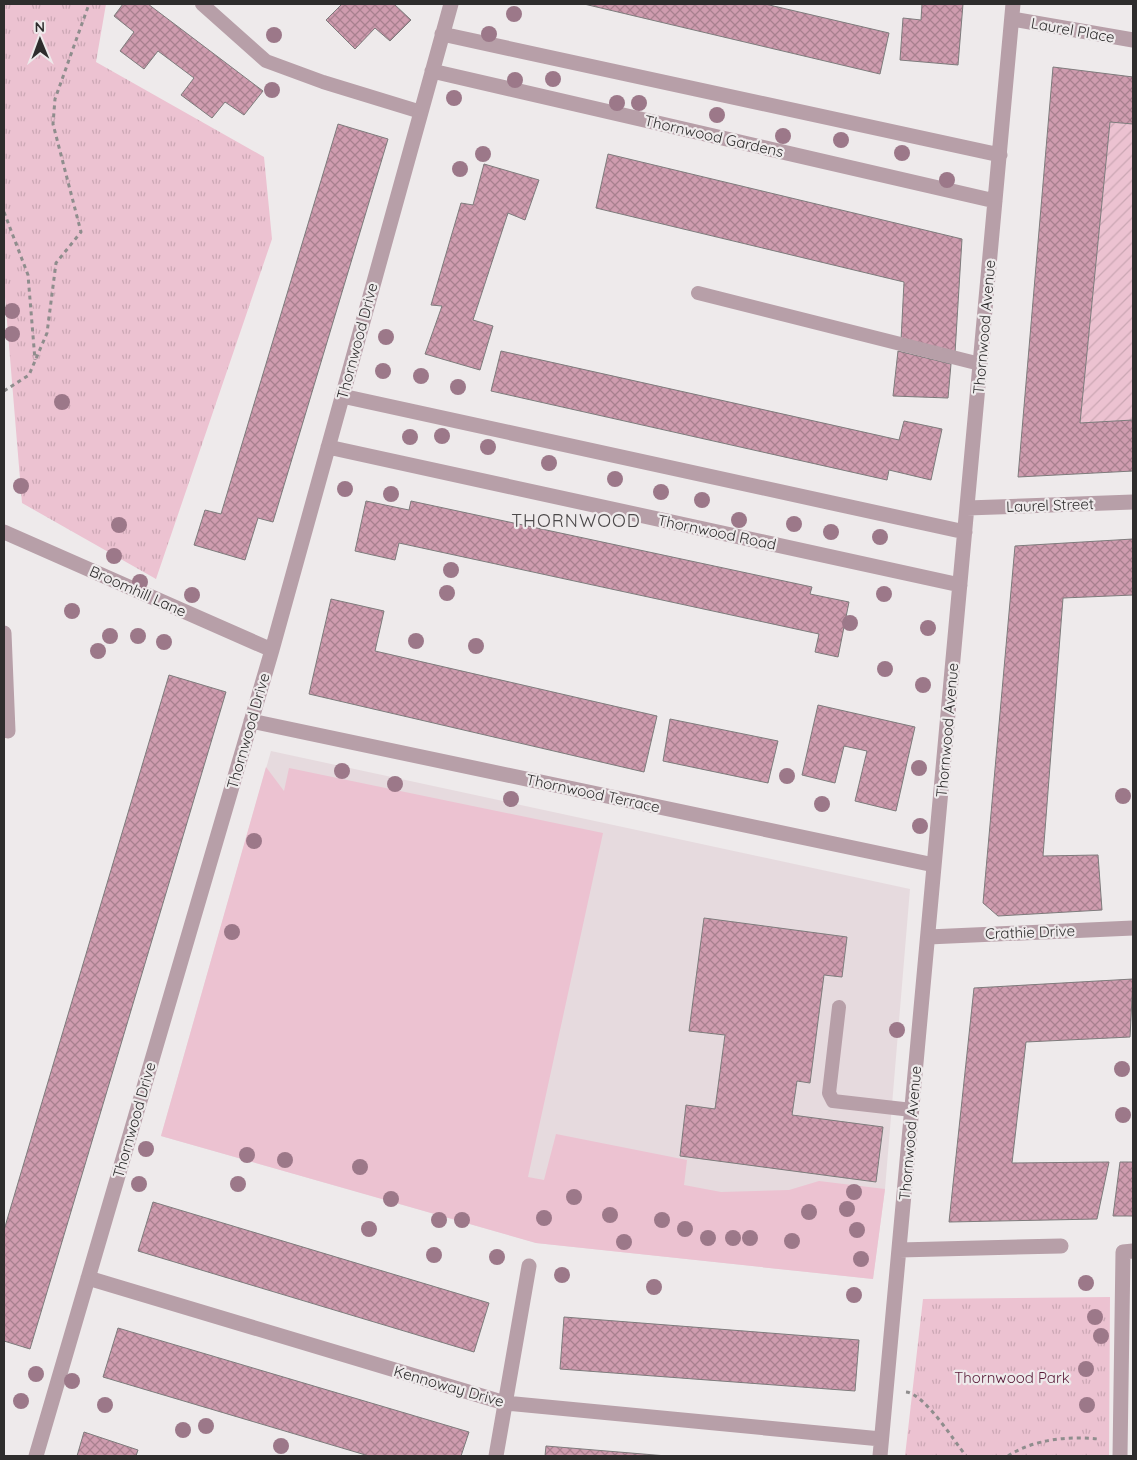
<svg xmlns="http://www.w3.org/2000/svg" width="1137" height="1460" font-family="Quicksand,sans-serif">
	<defs>
		<pattern id="park-tufts" width="24" height="20" patternUnits="userSpaceOnUse" patternTransform="scale(1.25)"><rect width="24" height="20" fill="#ecc2d1"/><path d="M3 7l-1-3M5 7V3M7 7l1-3M15 17l-1-3M17 17v-4M19 17l1-3" fill="none" stroke="#cba7b4"/></pattern>
		<pattern id="garden-furrows" width="10" height="10" patternUnits="userSpaceOnUse" patternTransform="scale(1.25)"><rect width="10" height="10" fill="#ecc2d1"/><path d="M-1 1l2-2M0 10L10 0M9 11l2-2" fill="none" stroke="#cba7b4"/></pattern>
		<pattern id="building-cross-hatch" width="8" height="8" patternUnits="userSpaceOnUse" patternTransform="scale(1.25)"><rect width="8" height="8" fill="#cf9caf"/><path d="M0 0l8 8M0 8l8-8" fill="none" stroke="#a8808f"/></pattern>
	</defs>
	<rect width="100%" height="100%" fill="#eeeaeb"/>
	<!-- built -->
	<path fill="#e6dade" d="M271 751 910 889 885 1189 873 1279 536 1243 161 1136Z"/>
	<!-- grass -->
	<path fill="#ecc2d1" d="M266 767 284 791 289 768 603 833 528 1177 544 1180 556 1134 687 1160 684 1185 721 1192 789 1190 819 1181 885 1189 873 1279 536 1243 161 1136Z"/>
	<!-- park -->
	<path fill="url(#park-tufts)" d="M4 4H106L96 62 264 157 272 239 156 579 22 503 4 285Z
		M1110 1297 1109 1456H905L923 1299Z"/>
	<!-- garden -->
	<path fill="url(#garden-furrows)" d="M1110 122 1133 124V420L1080 423Z"/>
	<!-- building -->
	<path fill="url(#building-cross-hatch)" stroke="#7e7b7c" d="M123 4H148L263 91 244 115 225 102 212 118 181 95 194 78 158 51 144 69 120 51 134 32 114 16Z
		M342 4H394L411 20 390 41 375 28 355 49 326 20Z
		M584 4H765L889 33 880 74Z
		M922 4H963L958 65 900 60 903 18 921 20Z
		M1053 67 1133 77V124L1110 122 1080 423 1133 420V471L1018 477Z
		M338 124 388 139 273 522 258 518 245 560 194 545 205 510 221 514Z
		M608 154 962 239 955 353 901 341 904 282 596 208Z
		M484 164 539 180 525 220 508 213 473 320 493 326 480 370 425 354 442 306 431 305 461 203 473 205Z
		M501 351 899 440 904 421 942 429 931 480 889 470 887 480 491 391Z
		M898 351 951 364 948 398 893 396Z
		M366 501 409 510 411 501 812 587 810 594 849 602 838 657 815 652 819 634 399 543 395 560 355 551Z
		M1133 539V595L1063 598 1043 856 1098 855 1102 910 998 916 983 903 1015 546Z
		M331 599 384 611 375 651 657 716 644 772 309 694Z
		M169 675 226 692 30 1349 4 1341V1230Z
		M818 705 915 727 896 811 855 801 867 751 844 746 835 783 802 775Z
		M670 719 778 741 768 783 663 761Z
		M704 918 847 937 842 977 824 975 810 1083 797 1081 792 1115 883 1127 876 1182 680 1156 686 1105 715 1109 725 1035 689 1031Z
		M1133 979 1130 1037 1026 1042 1012 1163 1109 1162 1097 1219 949 1222 974 988Z
		M1120 1162H1133V1216H1113Z
		M153 1202 489 1303 474 1352 138 1251Z
		M564 1317 859 1340 855 1391 560 1369Z
		M118 1328 469 1432 461 1456H369L103 1377Z
		M84 1432 138 1450 136 1456H77Z
		M546 1446 667 1456H545Z"/>
	<g fill="none" stroke-linecap="round" stroke-linejoin="round">
		<!-- path -->
		<path stroke="#8f8d8d" stroke-width="3" stroke-dasharray="4 4" stroke-linecap="butt" d="M4 212 28 275 35 360
			M4 391 29 375 47 333 56 263 81 232 53 124 55 99 89 4
			M906 1392C925 1394 954 1441 966 1456
			M1008 1456C1034 1439 1068 1436 1098 1439"/>
		<!-- lane -->
		<path stroke="#b79fa8" stroke-width="14" d="M202 4 266 61 323 82 421 112
			M698 293 980 364
			M839 1007 829 1093 833 1101 912 1110"/>
		<!-- street -->
		<path stroke="#b79fa8" stroke-width="15" d="M1012 19 1133 40
			M442 34 1000 155
			M432 71 995 201
			M342 396 965 532
			M328 447 960 585
			M967 508 1133 502
			M4 532 272 650
			M4 633 8 731
			M251 721 934 865
			M928 937 1133 928
			M899 1250 1061 1246
			M88 1278 505 1403 881 1439
			M36 1456 272 650 451 4
			M496 1456 529 1266
			M880 1456 1013 4
			M1120 1456 1123 1252 1133 1251"/>
	</g>
	<!-- trees -->
	<g fill="#9c7889">
		<circle cx="514" cy="14" r="8"/>
		<circle cx="489" cy="34" r="8"/>
		<circle cx="274" cy="35" r="8"/>
		<circle cx="553" cy="79" r="8"/>
		<circle cx="515" cy="80" r="8"/>
		<circle cx="272" cy="90" r="8"/>
		<circle cx="454" cy="98" r="8"/>
		<circle cx="617" cy="103" r="8"/>
		<circle cx="639" cy="103" r="8"/>
		<circle cx="717" cy="115" r="8"/>
		<circle cx="783" cy="136" r="8"/>
		<circle cx="841" cy="140" r="8"/>
		<circle cx="902" cy="153" r="8"/>
		<circle cx="483" cy="154" r="8"/>
		<circle cx="460" cy="169" r="8"/>
		<circle cx="947" cy="180" r="8"/>
		<circle cx="12" cy="311" r="8"/>
		<circle cx="12" cy="334" r="8"/>
		<circle cx="386" cy="337" r="8"/>
		<circle cx="383" cy="371" r="8"/>
		<circle cx="421" cy="376" r="8"/>
		<circle cx="458" cy="387" r="8"/>
		<circle cx="62" cy="402" r="8"/>
		<circle cx="442" cy="436" r="8"/>
		<circle cx="410" cy="437" r="8"/>
		<circle cx="488" cy="447" r="8"/>
		<circle cx="549" cy="463" r="8"/>
		<circle cx="615" cy="479" r="8"/>
		<circle cx="21" cy="486" r="8"/>
		<circle cx="345" cy="489" r="8"/>
		<circle cx="661" cy="492" r="8"/>
		<circle cx="391" cy="494" r="8"/>
		<circle cx="702" cy="500" r="8"/>
		<circle cx="739" cy="520" r="8"/>
		<circle cx="794" cy="524" r="8"/>
		<circle cx="119" cy="525" r="8"/>
		<circle cx="831" cy="532" r="8"/>
		<circle cx="880" cy="537" r="8"/>
		<circle cx="114" cy="556" r="8"/>
		<circle cx="451" cy="570" r="8"/>
		<circle cx="140" cy="582" r="8"/>
		<circle cx="447" cy="593" r="8"/>
		<circle cx="884" cy="594" r="8"/>
		<circle cx="192" cy="595" r="8"/>
		<circle cx="72" cy="611" r="8"/>
		<circle cx="850" cy="623" r="8"/>
		<circle cx="928" cy="628" r="8"/>
		<circle cx="110" cy="636" r="8"/>
		<circle cx="138" cy="636" r="8"/>
		<circle cx="416" cy="641" r="8"/>
		<circle cx="164" cy="642" r="8"/>
		<circle cx="476" cy="646" r="8"/>
		<circle cx="98" cy="651" r="8"/>
		<circle cx="885" cy="669" r="8"/>
		<circle cx="923" cy="685" r="8"/>
		<circle cx="919" cy="768" r="8"/>
		<circle cx="342" cy="771" r="8"/>
		<circle cx="787" cy="776" r="8"/>
		<circle cx="395" cy="784" r="8"/>
		<circle cx="1123" cy="796" r="8"/>
		<circle cx="511" cy="799" r="8"/>
		<circle cx="822" cy="804" r="8"/>
		<circle cx="920" cy="826" r="8"/>
		<circle cx="254" cy="841" r="8"/>
		<circle cx="232" cy="932" r="8"/>
		<circle cx="897" cy="1030" r="8"/>
		<circle cx="1122" cy="1069" r="8"/>
		<circle cx="1123" cy="1115" r="8"/>
		<circle cx="146" cy="1149" r="8"/>
		<circle cx="247" cy="1155" r="8"/>
		<circle cx="285" cy="1160" r="8"/>
		<circle cx="360" cy="1167" r="8"/>
		<circle cx="139" cy="1184" r="8"/>
		<circle cx="238" cy="1184" r="8"/>
		<circle cx="854" cy="1192" r="8"/>
		<circle cx="574" cy="1197" r="8"/>
		<circle cx="391" cy="1199" r="8"/>
		<circle cx="847" cy="1209" r="8"/>
		<circle cx="809" cy="1212" r="8"/>
		<circle cx="610" cy="1215" r="8"/>
		<circle cx="544" cy="1218" r="8"/>
		<circle cx="439" cy="1220" r="8"/>
		<circle cx="462" cy="1220" r="8"/>
		<circle cx="662" cy="1220" r="8"/>
		<circle cx="369" cy="1229" r="8"/>
		<circle cx="685" cy="1229" r="8"/>
		<circle cx="857" cy="1230" r="8"/>
		<circle cx="708" cy="1238" r="8"/>
		<circle cx="733" cy="1238" r="8"/>
		<circle cx="750" cy="1238" r="8"/>
		<circle cx="792" cy="1241" r="8"/>
		<circle cx="624" cy="1242" r="8"/>
		<circle cx="434" cy="1255" r="8"/>
		<circle cx="497" cy="1257" r="8"/>
		<circle cx="861" cy="1259" r="8"/>
		<circle cx="562" cy="1275" r="8"/>
		<circle cx="1086" cy="1283" r="8"/>
		<circle cx="654" cy="1287" r="8"/>
		<circle cx="854" cy="1295" r="8"/>
		<circle cx="1095" cy="1317" r="8"/>
		<circle cx="1101" cy="1336" r="8"/>
		<circle cx="1086" cy="1369" r="8"/>
		<circle cx="36" cy="1374" r="8"/>
		<circle cx="72" cy="1381" r="8"/>
		<circle cx="21" cy="1401" r="8"/>
		<circle cx="105" cy="1405" r="8"/>
		<circle cx="1087" cy="1405" r="8"/>
		<circle cx="206" cy="1426" r="8"/>
		<circle cx="183" cy="1430" r="8"/>
		<circle cx="281" cy="1446" r="8"/>
	</g>
	<g text-anchor="middle" dominant-baseline="central" stroke-width="4.5" stroke-linejoin="round" paint-order="stroke">
		<!-- street labels -->
		<g font-size="15" fill="#2e2d2d" stroke="#eeeaeb">
			<text transform="translate(1073 30) rotate(10)">Laurel Place</text>
			<text transform="translate(714 136) rotate(13)">Thornwood Gardens</text>
			<text transform="translate(984 327) rotate(-85)">Thornwood Avenue</text>
			<text transform="translate(357 341) rotate(-75)">Thornwood Drive</text>
			<text transform="translate(1050 505) rotate(-2)">Laurel Street</text>
			<text transform="translate(717 532) rotate(12)">Thornwood Road</text>
			<text transform="translate(138 591) rotate(24)">Broomhill Lane</text>
			<text transform="translate(947 730) rotate(-85)">Thornwood Avenue</text>
			<text transform="translate(248 731) rotate(-74)">Thornwood Drive</text>
			<text transform="translate(593 793) rotate(12)">Thornwood Terrace</text>
			<text transform="translate(1030 932) rotate(-2)">Crathie Drive</text>
			<text transform="translate(134 1120) rotate(-74)">Thornwood Drive</text>
			<text transform="translate(910 1133) rotate(-85)">Thornwood Avenue</text>
			<text transform="translate(449 1386) rotate(16)">Kennoway Drive</text>
		</g>
		<!-- park labels -->
		<g font-size="15" fill="#581a38" stroke="#eeeaeb">
			<text x="1012" y="1377">Thornwood Park</text>
		</g>
		<!-- quarter labels -->
		<g font-size="18" letter-spacing="1" fill="#4b4849" stroke="#eeeaeb">
			<text x="576" y="520">THORNWOOD</text>
		</g>
	</g>
	<!-- border -->
	<rect width="1137" height="1460" fill="none" stroke="#2e2d2d" stroke-width="10"/>
	<!-- north arrow -->
	<g transform="translate(40 40) rotate(359)" stroke="#eeeaeb" stroke-width="4" paint-order="stroke">
	<path d="M0-4L9 19L0 12L-9 19Z" fill="#2e2d2d"/>
	<text y="-8" font-size="14" font-weight="bold" text-anchor="middle" fill="#2e2d2d">N</text>
	</g>
</svg>
